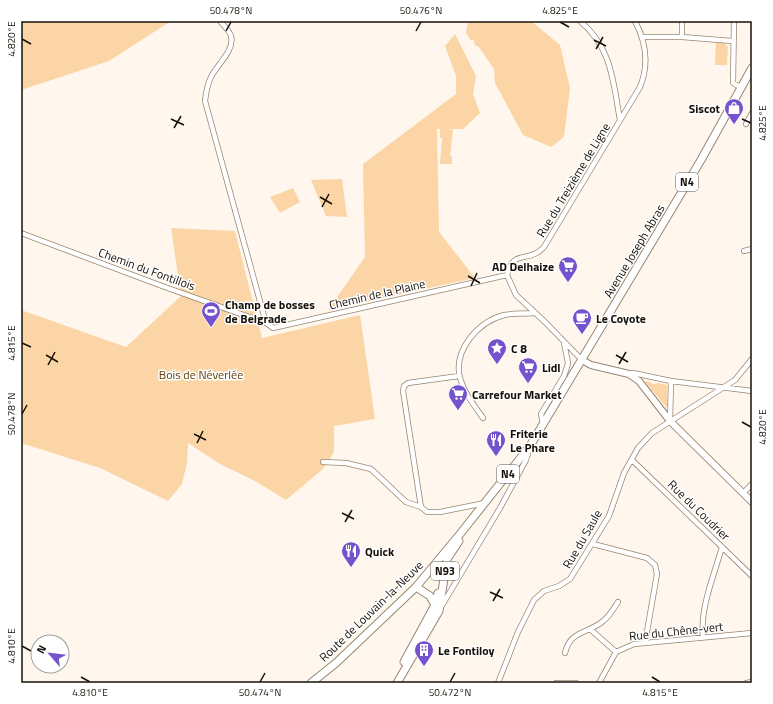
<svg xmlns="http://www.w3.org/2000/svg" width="773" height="704" font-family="'Titillium Web',sans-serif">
	<rect width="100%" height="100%" fill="#fff7ee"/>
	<!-- green -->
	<path fill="#fbd5a6" d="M21 21H171L109 61 21 90Z
		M468 21H531L560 45 570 88 564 137 551 147 523 135 495 83 494 69 479 47 475 45 473 39 471 41 466 33Z
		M455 34 476 76 473 94 480 113 463 129H447L453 130 450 156H452V164H440L442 138H440V129H437L439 232 475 278 328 310 365 257 363 164 456 94V76L445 46Z
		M716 42 724 43 728 47 727 65H715Z
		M342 179 347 217 326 216 311 180Z
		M293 188 300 202 280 213 270 197Z
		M171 228 235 231 262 338 360 315 375 419 334 426V452L323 469 286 500 255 481 220 464 188 443 187 463 182 484 168 501 100 468 21 443V310L126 347 181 296Z
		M646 381 651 382 652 384 659 383 667 385V408L646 383Z"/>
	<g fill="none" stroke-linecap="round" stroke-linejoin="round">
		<defs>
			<path id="street" d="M220 21C223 25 229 30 231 36 235 50 217 65 211 77 207 85 206 93 205 101L266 323
				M580 21C612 48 613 81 620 120
				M682 21V37
				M734 21 733 83 742 88
				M643 37H682L732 41
				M746 124 752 113
				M21 233 162 286 266 323 273 328 507 275
				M744 251 752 249
				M507 275C513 248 529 264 544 247L640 87C649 65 646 42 635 21
				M507 275 516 295 545 322 582 360
				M629 374 633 373 671 381 752 391
				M483 418C474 405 464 393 460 378 453 350 478 322 504 315 513 313 524 314 534 313
				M670 421 671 381
				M543 424 541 414 564 376 567 367 568 363 564 343
				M632 460 752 576
				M323 462 346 463 371 469 406 502 421 507 427 512H440L485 503
				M743 493 752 484
				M421 507 403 391 404 386 408 383 459 376
				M593 544 647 558 655 565 657 574 645 643
				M441 607 500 508 526 460 529 450
				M590 629 616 652
				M703 637C700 607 714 576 722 547
				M565 653C570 631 586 634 602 622 609 617 613 610 618 602
				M498 683 518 632 534 600 544 591 559 586 570 579 609 516 624 473 638 448 652 433 735 380 752 359
				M556 683H576
				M599 683 616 652 634 644 752 633
				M746 683 752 682"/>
			<path id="secondary" d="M582 360 591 365 629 374 639 381 670 421 752 502"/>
			<path id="primary" d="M416 587 430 596 435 605
				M404 662 435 605 438 593
				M311 683 336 663 416 587 460 534 530 446 701 160 752 68
				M397 683 439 611 447 559 459 541"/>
		</defs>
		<!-- street casing -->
		<use href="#street" stroke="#978671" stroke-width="6"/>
		<!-- secondary casing -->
		<use href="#secondary" stroke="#978671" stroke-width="8"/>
		<!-- primary casing -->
		<use href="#primary" stroke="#978671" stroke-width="9"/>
		<!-- street -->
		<use href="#street" stroke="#fff" stroke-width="4.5"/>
		<!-- secondary -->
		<use href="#secondary" stroke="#fff" stroke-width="6"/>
		<!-- primary -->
		<use href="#primary" stroke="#fff" stroke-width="7"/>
	</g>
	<!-- ticks -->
	<path fill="none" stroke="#161008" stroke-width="1.5" d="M560 22 569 27M226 31 231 22M416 31 421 22M22 39 31 44M594 40 606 46M596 49 603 37M171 119 184 125M742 119 751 123M174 128 181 116M320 197 332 204M322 207 329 194M468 276 480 283M471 286 477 273M22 343 31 347M46 355 58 362M616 355 628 362M619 364 626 352M48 365 55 352M22 414 27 405M742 422 751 427M194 434 206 440M197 443 203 431M342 513 354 519M345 522 352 510M490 592 503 598M493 601 500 589M22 646 31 651M81 677 90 682M652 677 660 682M260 682 265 673M450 682 455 673"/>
	<!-- icons -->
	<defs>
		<symbol id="shop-pin" viewBox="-11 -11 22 30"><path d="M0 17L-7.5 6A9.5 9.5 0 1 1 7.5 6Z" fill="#7453cc" stroke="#fff"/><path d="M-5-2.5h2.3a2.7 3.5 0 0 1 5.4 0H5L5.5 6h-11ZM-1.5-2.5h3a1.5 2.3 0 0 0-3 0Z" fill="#fff"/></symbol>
		<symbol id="supermarket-pin" viewBox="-11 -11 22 30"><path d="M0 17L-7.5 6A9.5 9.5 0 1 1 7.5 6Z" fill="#7453cc" stroke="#fff"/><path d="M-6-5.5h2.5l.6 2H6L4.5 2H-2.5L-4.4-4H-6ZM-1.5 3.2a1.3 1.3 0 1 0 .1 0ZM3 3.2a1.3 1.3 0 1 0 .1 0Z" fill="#fff"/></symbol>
		<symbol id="stadium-pin" viewBox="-11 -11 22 30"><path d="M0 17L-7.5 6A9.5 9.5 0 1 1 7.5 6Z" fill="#7453cc" stroke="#fff"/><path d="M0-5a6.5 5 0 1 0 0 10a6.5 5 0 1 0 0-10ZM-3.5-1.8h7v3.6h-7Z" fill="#fff"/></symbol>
		<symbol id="cafe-pin" viewBox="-11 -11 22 30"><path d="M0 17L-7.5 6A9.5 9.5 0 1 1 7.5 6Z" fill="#7453cc" stroke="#fff"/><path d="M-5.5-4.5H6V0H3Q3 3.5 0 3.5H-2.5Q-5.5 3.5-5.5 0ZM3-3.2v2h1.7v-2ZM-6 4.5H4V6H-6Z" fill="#fff"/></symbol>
		<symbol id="sight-pin" viewBox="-11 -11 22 30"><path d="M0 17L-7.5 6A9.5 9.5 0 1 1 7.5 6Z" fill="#7453cc" stroke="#fff"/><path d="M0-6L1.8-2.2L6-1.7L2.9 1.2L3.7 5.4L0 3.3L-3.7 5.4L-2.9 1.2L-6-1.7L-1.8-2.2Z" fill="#fff"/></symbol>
		<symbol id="restaurant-pin" viewBox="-11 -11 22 30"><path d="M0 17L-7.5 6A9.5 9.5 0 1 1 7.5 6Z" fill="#7453cc" stroke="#fff"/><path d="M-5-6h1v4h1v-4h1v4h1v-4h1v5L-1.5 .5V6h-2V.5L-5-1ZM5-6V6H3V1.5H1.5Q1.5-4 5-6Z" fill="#fff"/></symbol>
		<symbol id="building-pin" viewBox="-11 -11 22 30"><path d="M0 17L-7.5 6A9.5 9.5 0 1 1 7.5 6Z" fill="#7453cc" stroke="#fff"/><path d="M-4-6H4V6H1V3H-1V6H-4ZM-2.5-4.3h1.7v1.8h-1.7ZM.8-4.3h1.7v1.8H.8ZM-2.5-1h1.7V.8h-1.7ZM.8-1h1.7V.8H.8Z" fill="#fff"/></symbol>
	</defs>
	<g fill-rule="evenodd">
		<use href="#shop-pin" x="723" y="97" width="22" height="30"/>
		<use href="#supermarket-pin" x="557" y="255" width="22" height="30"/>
		<use href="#stadium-pin" x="200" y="300" width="22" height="30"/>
		<use href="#cafe-pin" x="571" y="307" width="22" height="30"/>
		<use href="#sight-pin" x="486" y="337" width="22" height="30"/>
		<use href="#supermarket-pin" x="517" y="356" width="22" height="30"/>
		<use href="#supermarket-pin" x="447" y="383" width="22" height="30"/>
		<use href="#restaurant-pin" x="485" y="429" width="22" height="30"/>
		<use href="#restaurant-pin" x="340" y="540" width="22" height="30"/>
		<use href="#building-pin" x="413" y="639" width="22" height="30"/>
	</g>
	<g text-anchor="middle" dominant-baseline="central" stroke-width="3" stroke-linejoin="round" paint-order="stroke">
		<!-- shield labels -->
		<g fill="#fff" stroke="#5c5852" stroke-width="1">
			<rect x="676" y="173" width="22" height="18" rx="3"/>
			<rect x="497" y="465" width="22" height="18" rx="3"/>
			<rect x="431" y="562" width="28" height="18" rx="3"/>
		</g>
		<g font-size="11" font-weight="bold" fill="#161008">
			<text x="687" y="182">N4</text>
			<text x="508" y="474">N4</text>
			<text x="445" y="571">N93</text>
		</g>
		<!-- poi labels -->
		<g font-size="12" font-weight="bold" fill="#161008" stroke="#fff" text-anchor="start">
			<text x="720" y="108" text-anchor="end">Siscot</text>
			<text x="554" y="266" text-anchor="end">AD Delhaize</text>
			<text x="225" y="304">Champ de bosses<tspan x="225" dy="14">de Belgrade</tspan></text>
			<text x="596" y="318">Le Coyote</text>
			<text x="511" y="348">C 8</text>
			<text x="542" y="367">Lidl</text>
			<text x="472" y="394">Carrefour Market</text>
			<text x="510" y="433">Friterie<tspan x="510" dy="14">Le Phare</tspan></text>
			<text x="365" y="551">Quick</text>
			<text x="438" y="650">Le Fontiloy</text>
		</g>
		<!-- street labels -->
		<g font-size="12" fill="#161008" stroke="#fff">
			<text transform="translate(573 180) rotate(-59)">Rue du Treizième de Ligne</text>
			<text transform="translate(634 251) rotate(-59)">Avenue Joseph Abras</text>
			<text transform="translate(147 269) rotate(20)">Chemin du Fontillois</text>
			<text transform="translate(377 294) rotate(-13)">Chemin de la Plaine</text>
			<text transform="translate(699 510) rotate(44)">Rue du Coudrier</text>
			<text transform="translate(582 539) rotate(-60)">Rue du Saule</text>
			<text transform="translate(371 611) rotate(-44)">Route de Louvain-la-Neuve</text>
			<text transform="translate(676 631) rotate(-6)">Rue du Chêne-vert</text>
		</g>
		<!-- park labels -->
		<g font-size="12" fill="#5c3c0b" stroke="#fff">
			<text x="201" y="374">Bois de Néverlée</text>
		</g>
	</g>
	<!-- border -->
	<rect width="773" height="704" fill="none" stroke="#ffffff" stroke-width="44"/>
	<!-- north arrow -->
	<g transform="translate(50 654) rotate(298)"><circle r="19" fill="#ffffff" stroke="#a29f9c"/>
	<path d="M0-3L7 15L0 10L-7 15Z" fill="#7453cc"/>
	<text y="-6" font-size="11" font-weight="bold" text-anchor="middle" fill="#161008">N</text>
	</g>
	<rect x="22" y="22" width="729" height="660" fill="none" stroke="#161008" stroke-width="1.5"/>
	<g font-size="10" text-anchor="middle" fill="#161008">
		<text x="231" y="14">50.478°N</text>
		<text x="421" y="14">50.476°N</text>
		<text x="560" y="14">4.825°E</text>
		<text transform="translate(11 39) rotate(-90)" y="4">4.820°E</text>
		<text transform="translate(762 123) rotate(-90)" y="4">4.825°E</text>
		<text transform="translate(11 343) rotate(-90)" y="4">4.815°E</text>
		<text transform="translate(11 414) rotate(-90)" y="4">50.478°N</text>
		<text transform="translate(762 427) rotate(-90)" y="4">4.820°E</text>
		<text transform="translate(11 646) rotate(-90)" y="4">4.810°E</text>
		<text x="90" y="696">4.810°E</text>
		<text x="260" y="696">50.474°N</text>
		<text x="450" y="696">50.472°N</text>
		<text x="660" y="696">4.815°E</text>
	</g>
</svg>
